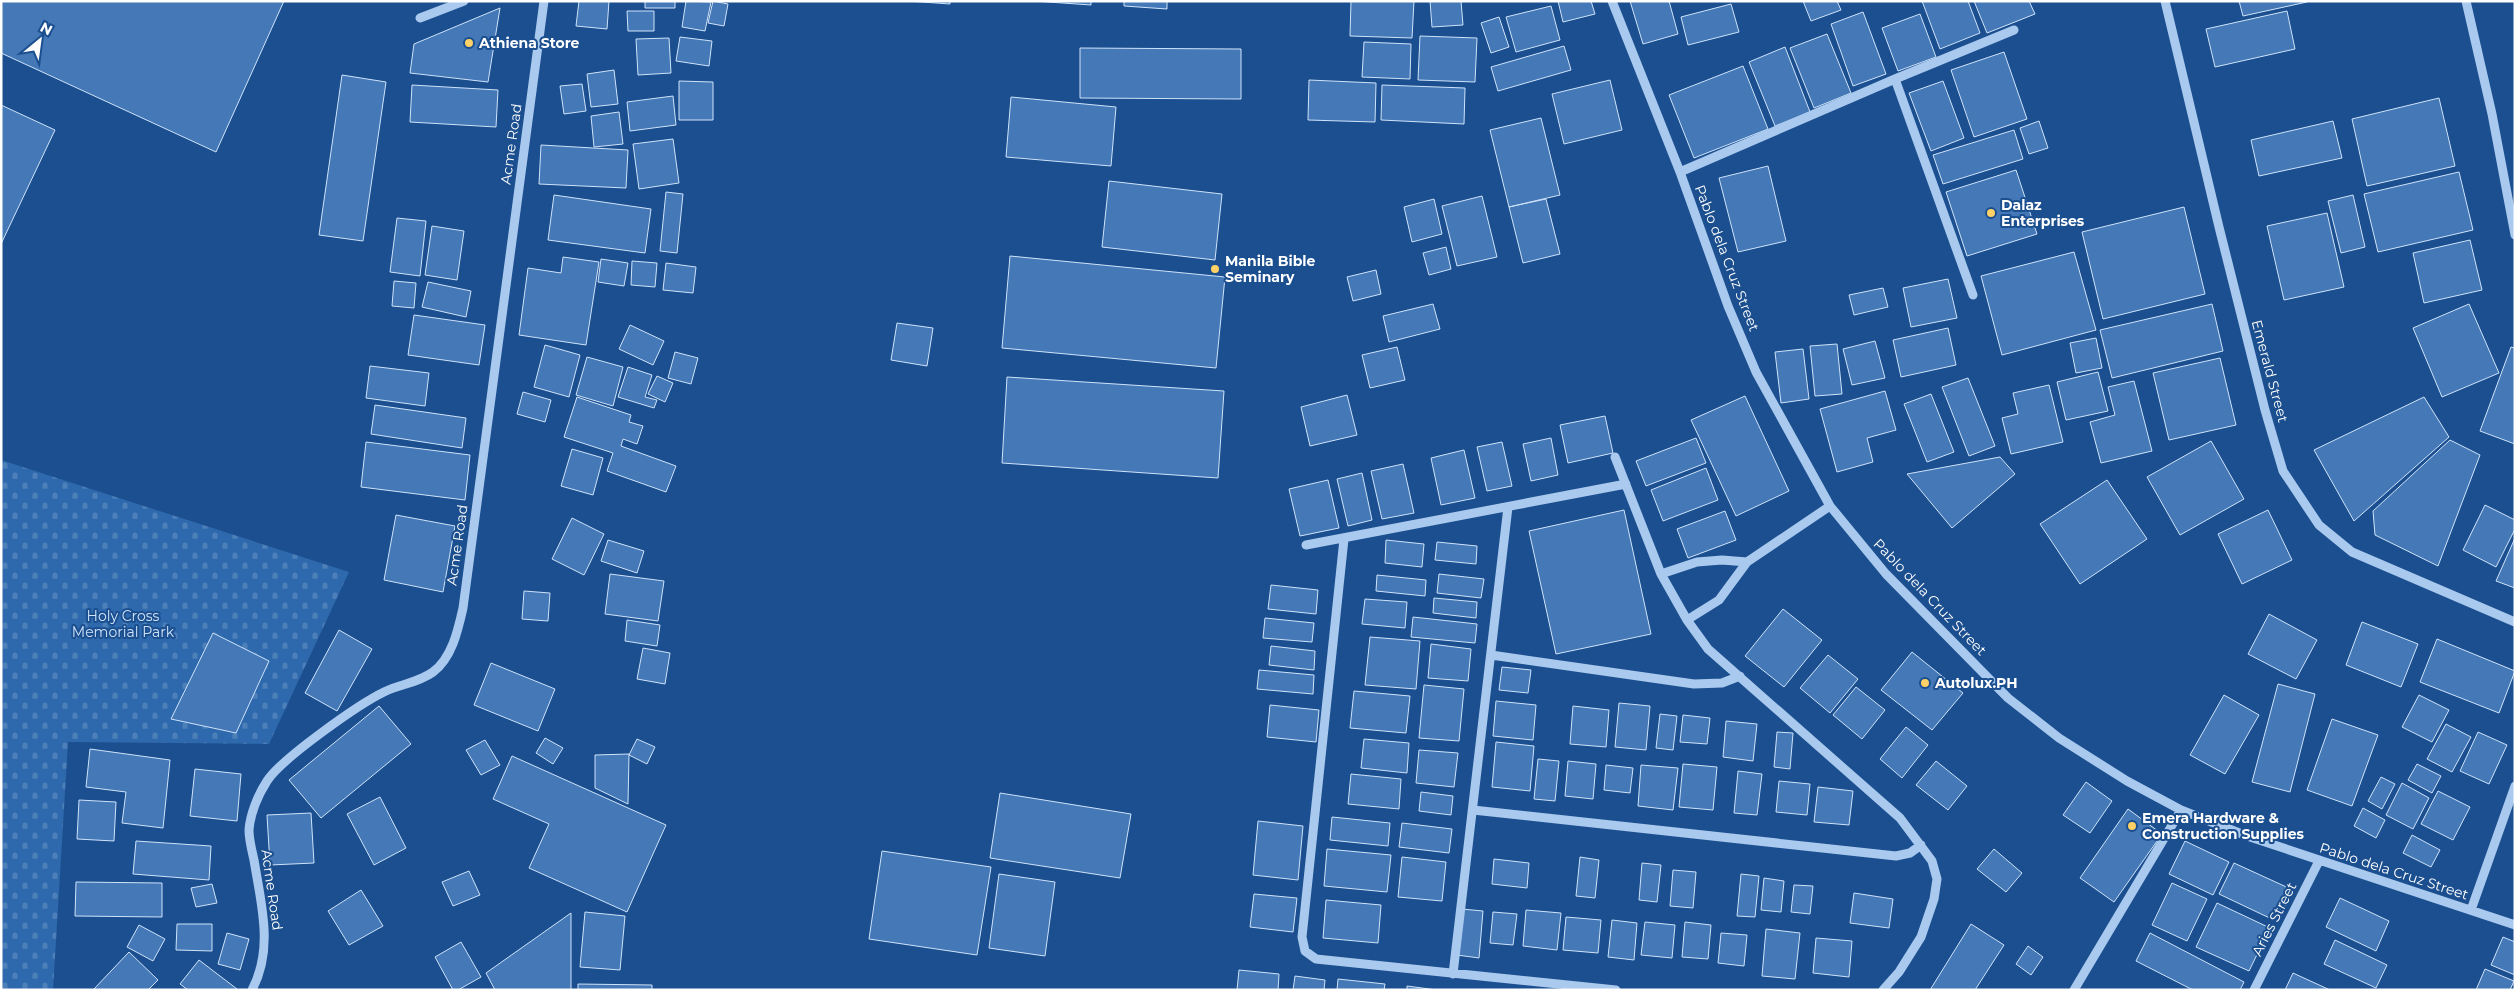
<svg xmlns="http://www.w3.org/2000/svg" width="2516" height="991" font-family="Montserrat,sans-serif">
	<defs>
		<pattern id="cemetery-stones" width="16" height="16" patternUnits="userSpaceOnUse" patternTransform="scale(1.25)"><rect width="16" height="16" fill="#2e69ad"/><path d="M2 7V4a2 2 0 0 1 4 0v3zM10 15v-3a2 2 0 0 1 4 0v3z" fill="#4d80b9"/></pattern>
	</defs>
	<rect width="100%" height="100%" fill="#1b4f8f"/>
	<!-- cemetery -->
	<path fill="url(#cemetery-stones)" d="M1 460 349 572 269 744 68 742 53 990H1Z"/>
	<!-- building -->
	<path fill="#4478b7" stroke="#cfe3fa" d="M1 1H284L216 152 1 53Z
		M579 1H609L607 29 576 26Z
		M645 1H675V8H645Z
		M686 1 711 2 705 31 682 27Z
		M713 1 728 4 724 26 708 23Z
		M908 1H950V4Z
		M1034 1H1091V5Z
		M1124 1H1167V9L1124 6Z
		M1351 1H1414L1412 38 1350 36Z
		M1430 1H1461L1463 25 1432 27Z
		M1558 1H1591L1595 14 1563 22Z
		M1630 1H1669L1678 34 1643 44Z
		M1803 1H1837L1841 10 1811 21Z
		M1922 1H1968L1980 33 1940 49Z
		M1974 1H2029L2035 14 1987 33Z
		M2239 1H2307V2L2243 16Z
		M1731 4 1739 32 1688 45 1681 17Z
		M1551 6 1560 40 1516 52 1506 17Z
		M500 8 488 82 410 73 414 44Z
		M627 11H654V31H628Z
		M2287 11 2295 49 2215 67 2206 29Z
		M1863 12 1886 74 1853 86 1831 24Z
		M1920 14 1936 57 1898 71 1882 28Z
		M1499 17 1509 47 1491 53 1481 23Z
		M1827 34 1851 93 1814 108 1790 48Z
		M1420 36 1477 38 1475 82 1418 80Z
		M680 37 712 41 709 66 676 61Z
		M669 38 671 73 638 75 636 39Z
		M1364 42 1411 44 1410 79 1362 77Z
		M1564 46 1571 70 1498 91 1491 67Z
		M1785 47 1810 112 1775 126 1749 62Z
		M1080 48 1241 49V99L1080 98Z
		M2004 52 2027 119 1974 137 1951 70Z
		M1743 66 1768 129 1694 158 1669 95Z
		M614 70 618 104 591 107 587 74Z
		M342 75 386 82 363 241 319 235Z
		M1309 80 1376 83 1375 122 1308 120Z
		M1610 80 1622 130 1564 144 1552 94Z
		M679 81 713 82V120H679Z
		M1943 81 1964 138 1931 151 1909 93Z
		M582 84 586 111 564 114 560 86Z
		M412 85 498 90 496 127 410 122Z
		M1382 85 1465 88 1464 124 1381 120Z
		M673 96 676 125 630 131 627 102Z
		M1011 97 1116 107 1111 166 1006 157Z
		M2439 98 2455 166 2367 186 2352 119Z
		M1 105 55 130 1 244Z
		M619 112 623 144 594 147 591 116Z
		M1541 118 1560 195 1509 207 1490 130Z
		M2039 121 2048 148 2029 154 2020 128Z
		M2333 121 2342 158 2259 176 2251 140Z
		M2014 130 2023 159 1943 184 1933 155Z
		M673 139 679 183 639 189 633 144Z
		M541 145 628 150 626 188 539 184Z
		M1768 166 1786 241 1738 252 1719 178Z
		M2016 170 2037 234 1967 256 1946 192Z
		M2459 172 2473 230 2378 252 2364 194Z
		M1109 181 1222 194 1215 260 1102 247Z
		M666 192 683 194 677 253 660 251Z
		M554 195 651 209 645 253 548 240Z
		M2353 195 2365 247 2341 253 2328 201Z
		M1482 196 1497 257 1457 266 1442 206Z
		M1434 199 1442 234 1412 242 1404 207Z
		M1546 199 1560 254 1523 263 1509 207Z
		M2184 207 2205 294 2103 319 2082 232Z
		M2327 213 2344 287 2284 300 2267 226Z
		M397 218 426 221 420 276 390 272Z
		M432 226 464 231 457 280 425 275Z
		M2470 240 2482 290 2424 303 2413 253Z
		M1446 247 1451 269 1429 275 1423 253Z
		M2074 252 2096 330 2002 355 1981 276Z
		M1010 256 1225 277 1216 368 1002 348Z
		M563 257 599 262 586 345 519 335 528 268 561 273Z
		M601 259 628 263 624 286 598 282Z
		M632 261 657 263 655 287 631 285Z
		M666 263 696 267 693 293 663 290Z
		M1376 270 1381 294 1353 301 1347 277Z
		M1948 279 1957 318 1911 327 1903 288Z
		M394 281 416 283 414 308 392 306Z
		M428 282 471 291 466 317 422 307Z
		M1883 288 1888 307 1854 315 1849 295Z
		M1433 304 1440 329 1389 342 1383 316Z
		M2212 304 2223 351 2112 378 2100 330Z
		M2469 304 2499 373 2442 397 2413 328Z
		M414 315 485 325 479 365 408 355Z
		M897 323 933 328 927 366 891 360Z
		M630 325 664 341 653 365 619 349Z
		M1948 328 1956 365 1901 377 1893 340Z
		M2096 338 2102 368 2076 373 2070 343Z
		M1875 341 1885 378 1852 385 1843 349Z
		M1837 344 1842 394 1815 396 1810 346Z
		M545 345 580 355 569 397 534 387Z
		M1397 347 1405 380 1370 388 1362 355Z
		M2511 347 2515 348V444L2480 431Z
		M1803 349 1809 399 1781 403 1775 352Z
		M675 352 698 358 691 384 668 378Z
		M587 357 623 367 613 406 576 395Z
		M2220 358 2236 425 2169 440 2153 373Z
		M370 366 429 373 425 406 366 398Z
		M628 367 652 375 645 397 657 400 654 408 618 397Z
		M2098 372 2108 411 2066 420 2057 382Z
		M657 376 673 383 665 402 648 394Z
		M1007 377 1224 391 1218 478 1002 463Z
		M1968 378 1995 446 1969 456 1942 387Z
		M2134 381 2152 451 2101 463 2090 422 2115 415 2108 387Z
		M2049 385 2063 442 2011 454 2002 418 2018 414 2013 393Z
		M1885 391 1896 430 1867 438 1873 462 1837 472 1820 409Z
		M523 392 551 400 545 422 517 414Z
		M1931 394 1954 452 1927 462 1904 404Z
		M1347 395 1357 435 1310 446 1301 407Z
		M1745 396 1789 491 1736 516 1691 420Z
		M577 397 631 415 629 422 643 426 637 444 623 439 621 446 676 466 666 492 607 471 613 453 564 437Z
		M2424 397 2449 437 2354 521 2314 450Z
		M375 405 466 418 462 448 371 434Z
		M1605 416 1613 453 1568 463 1560 425Z
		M1551 438 1558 475 1531 481 1523 444Z
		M1696 438 1706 463 1646 486 1636 461Z
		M2450 440 2480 455 2438 566 2375 535 2373 511Z
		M2211 441 2244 499 2180 535 2147 477Z
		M366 442 470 455 465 500 361 487Z
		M1502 442 1512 486 1487 491 1477 447Z
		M572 449 603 458 593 495 561 486Z
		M1464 450 1475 498 1441 505 1431 458Z
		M2000 457 2015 474 1952 528 1907 474Z
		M1403 464 1414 513 1382 519 1371 471Z
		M1706 468 1718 500 1663 521 1651 490Z
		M1362 473 1372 520 1348 526 1337 479Z
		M1328 480 1339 528 1300 536 1289 489Z
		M2107 480 2147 539 2080 584 2040 524Z
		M2485 505 2515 520V529L2496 567 2463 550Z
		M1624 510 1651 634 1556 654 1529 531Z
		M2268 510 2292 560 2242 584 2218 534Z
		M1725 511 1736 540 1688 558 1677 529Z
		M396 515 455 526 443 592 384 580Z
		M572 518 604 534 584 575 552 559Z
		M2515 538V588L2496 581Z
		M608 540 644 551 637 573 601 561Z
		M1386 540 1424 544 1422 567 1385 563Z
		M1437 542 1477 546 1476 564 1435 560Z
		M610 574 664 581 658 621 605 614Z
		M1439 574 1484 579 1481 598 1437 593Z
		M1377 575 1426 580 1425 596 1376 591Z
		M1271 585 1318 590 1316 614 1268 609Z
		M524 591 550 593 548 621 522 619Z
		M1434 598 1477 602 1476 618 1433 613Z
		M1365 599 1407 602 1405 628 1362 624Z
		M1783 609 1822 640 1784 687 1745 656Z
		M2269 614 2317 640 2296 679 2248 654Z
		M1413 617 1477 624 1475 643 1411 637Z
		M1265 618 1314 623 1312 642 1263 638Z
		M627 620 660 625 657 646 625 641Z
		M2362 622 2418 644 2401 687 2346 665Z
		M339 630 372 649 337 711 305 693Z
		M213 633 269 661 236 733 171 719Z
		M1370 637 1420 641 1416 689 1365 685Z
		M2437 639 2515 671 2499 713 2420 682Z
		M1431 644 1471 649 1468 681 1428 678Z
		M1271 646 1315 651 1314 670 1269 665Z
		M643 648 670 653 665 684 637 679Z
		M1912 652 1963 693 1932 730 1881 690Z
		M1828 655 1858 679 1830 713 1800 688Z
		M491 663 555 689 538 731 474 705Z
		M1502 667 1531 670 1528 693 1499 690Z
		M1259 670 1314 675 1313 694 1257 689Z
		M2278 684 2315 694 2290 792 2252 782Z
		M1424 685 1464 689 1459 741 1419 738Z
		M1856 687 1885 710 1862 739 1833 715Z
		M1354 691 1410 696 1406 733 1350 728Z
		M2224 695 2259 715 2225 774 2190 755Z
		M2419 695 2449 710 2432 742 2402 727Z
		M1496 701 1536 705 1533 740 1493 736Z
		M1619 703 1650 706 1646 750 1615 747Z
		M1270 705 1319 710 1316 742 1267 737Z
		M379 706 411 744 321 818 289 780Z
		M1573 706 1609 710 1606 747 1570 744Z
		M1660 714 1677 716 1673 750 1656 748Z
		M1683 715 1710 718 1707 744 1680 742Z
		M2332 719 2378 735 2352 806 2307 790Z
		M1726 721 1757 724 1753 761 1723 757Z
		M2446 724 2471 737 2452 772 2427 759Z
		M1906 727 1928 745 1902 778 1880 759Z
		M1777 732 1793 733 1790 769 1774 767Z
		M2478 732 2507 745 2489 784 2460 771Z
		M545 738 563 748 553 764 536 753Z
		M637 739 655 747 647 764 629 755Z
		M1364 739 1409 743 1407 773 1361 768Z
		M485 740 500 765 481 775 466 750Z
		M1496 742 1534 746 1530 791 1492 787Z
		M90 749 170 760 163 828 122 823 126 792 86 787Z
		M1419 750 1458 753 1454 787 1416 783Z
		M629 754 628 804 595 788V755Z
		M512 756 666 825 627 912 529 868 549 824 493 799Z
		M1538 759 1559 761 1555 801 1534 799Z
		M1568 761 1596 764 1593 799 1565 796Z
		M1936 761 1967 786 1948 810 1916 785Z
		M1683 764 1717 767 1713 810 1679 807Z
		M2417 764 2441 776 2432 793 2408 780Z
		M1606 765 1633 768 1630 793 1604 790Z
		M1641 765 1678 768 1673 810 1638 806Z
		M195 769 241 774 237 821 190 816Z
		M1738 771 1762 774 1757 815 1734 813Z
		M1351 774 1401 779 1399 809 1348 804Z
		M2381 777 2395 784 2382 809 2368 801Z
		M1779 781 1810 784 1807 815 1776 812Z
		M2086 782 2112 801 2090 833 2063 815Z
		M2402 783 2429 798 2413 829 2386 815Z
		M1818 787 1853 791 1849 825 1814 822Z
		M2438 791 2470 807 2453 840 2421 824Z
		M1421 792 1453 796 1451 815 1419 811Z
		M1000 793 1131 814 1120 878 990 858Z
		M380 797 406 848 374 865 347 814Z
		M79 800 116 802 114 841 77 839Z
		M2363 808 2385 820 2376 838 2354 826Z
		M2128 809 2162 834 2114 902 2080 878Z
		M311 813 314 863 270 865 267 815Z
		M1332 817 1390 823 1388 846 1330 840Z
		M1258 821 1303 826 1298 880 1253 875Z
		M1402 823 1452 829 1449 853 1399 847Z
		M2412 835 2440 850 2431 867 2403 853Z
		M136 841 211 846 209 880 133 874Z
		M2185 841 2229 862 2213 895 2169 874Z
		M1327 849 1391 855 1387 892 1324 886Z
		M1994 849 2022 873 2006 892 1977 869Z
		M882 851 991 867 977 955 869 939Z
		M1402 857 1446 862 1442 901 1398 897Z
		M1580 857 1599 860 1595 898 1576 896Z
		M1494 859 1529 863 1527 888 1492 884Z
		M1642 863 1661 865 1657 902 1639 900Z
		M2234 863 2293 890 2278 922 2219 894Z
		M1673 870 1696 872 1693 908 1670 906Z
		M469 871 480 895 453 906 442 882Z
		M999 874 1055 882 1045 956 989 948Z
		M1741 874 1759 876 1755 917 1737 916Z
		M1764 878 1784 881 1781 912 1761 910Z
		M76 882 162 883V917L75 916Z
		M2172 883 2207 899 2187 941 2152 925Z
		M212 884 217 903 196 907 191 888Z
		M1794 885 1813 886 1810 914 1791 912Z
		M361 890 383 926 349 945 328 911Z
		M1854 893 1893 899 1889 928 1850 923Z
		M1254 894 1297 898 1293 932 1250 927Z
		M2340 898 2389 921 2376 951 2326 927Z
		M1326 900 1381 905 1378 943 1323 938Z
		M2217 903 2270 928 2249 971 2196 947Z
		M1462 909 1483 911 1479 958 1457 955Z
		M1526 910 1561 913 1557 950 1523 946Z
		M585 912 625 916 620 970 580 967Z
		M1493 912 1517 914 1513 945 1490 943Z
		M571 913V990H495L486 973Z
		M1566 917 1601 920 1598 953 1563 950Z
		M1612 920 1637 923 1634 960 1608 957Z
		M1645 922 1675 925 1672 958 1641 955Z
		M1685 922 1711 925 1708 959 1682 957Z
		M177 924H212V951L176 950Z
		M1971 924 2004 945 1975 990H1930Z
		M139 925 165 939 153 961 127 947Z
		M1766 929 1800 933 1795 979 1762 976Z
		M227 933 249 939 240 970 218 964Z
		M1721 933 1747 935 1744 966 1718 963Z
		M2150 933 2244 982 2240 990H2193L2136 961Z
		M2503 937 2515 942V975L2491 965Z
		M1816 938 1852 941 1849 977 1813 973Z
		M2335 940 2387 965 2376 988 2324 964Z
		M461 942 481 977 458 990H453L435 957Z
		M2028 946 2043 957 2031 975 2016 964Z
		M129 952 158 980 148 990H93Z
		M199 960 237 989 236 990H188L180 984Z
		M2485 969 2514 981 2510 990H2476Z
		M1239 970 1279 974 1278 990H1237Z
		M2293 973 2330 990H2285Z
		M1295 976 1325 980 1324 990H1293Z
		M1338 979 1385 984 1384 990H1337Z
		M578 984 652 985V990H578Z
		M1407 986 1437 990H1407Z"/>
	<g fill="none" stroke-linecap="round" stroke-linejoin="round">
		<!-- minor -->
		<path stroke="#a9c9ee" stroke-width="9" d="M1612 1 1680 172 1728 306 1756 372 1830 506 1886 574 2008 698 2059 738 2127 781 2181 810 2247 836 2515 925
			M2165 1 2219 227 2265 410 2283 471 2319 525 2352 552 2515 622
			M2466 1 2492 114 2515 235
			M420 18 464 1
			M1895 79 1973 295
			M1680 172 1895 79 2014 30
			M1615 457 1661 574 1687 620 1708 649 1900 818 1932 861 1937 879 1934 899 1921 937 1899 972 1883 990
			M1344 539 1302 937 1305 951 1316 959 1616 990
			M1306 545 1626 484
			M1661 574 1697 562 1722 560 1747 562
			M1687 620 1719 600 1747 562 1830 506
			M1491 655 1694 684 1722 683 1740 676
			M1473 810 1896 856 1910 853 1921 845
			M2471 910 2515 786
			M1453 974 1508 507
			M252 990C274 948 261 904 254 860 252 851 249 840 249 830 250 814 258 795 267 781 281 759 359 704 384 692 400 684 418 683 433 672 452 658 458 630 463 608L544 1
			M2074 990 2181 810
			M2254 990 2319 861"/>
	</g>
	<!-- markers -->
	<g fill="#ffd166" stroke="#1b4f8f" stroke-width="2">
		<circle cx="469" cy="43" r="5"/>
		<circle cx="1991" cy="213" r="5"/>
		<circle cx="1215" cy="269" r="5"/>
		<circle cx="1925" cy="683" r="5"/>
		<circle cx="2132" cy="826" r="5"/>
	</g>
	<g text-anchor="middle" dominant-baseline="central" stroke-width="4" stroke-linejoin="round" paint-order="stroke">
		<!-- poi labels -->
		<g font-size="14" font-weight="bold" fill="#fff" stroke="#1b4f8f" text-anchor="start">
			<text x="479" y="43">Athiena Store</text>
			<text x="2001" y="205">Dalaz<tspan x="2001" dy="16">Enterprises</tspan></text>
			<text x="1225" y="261">Manila Bible<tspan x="1225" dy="16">Seminary</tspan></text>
			<text x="1935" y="683">Autolux.PH</text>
			<text x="2142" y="818">Emera Hardware &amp;<tspan x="2142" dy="16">Construction Supplies</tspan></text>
		</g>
		<!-- street labels -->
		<g font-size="14" fill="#fff" stroke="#1b4f8f">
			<text transform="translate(511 144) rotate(-82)">Acme Road</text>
			<text transform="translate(1727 258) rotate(69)">Pablo dela Cruz Street</text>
			<text transform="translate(2270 371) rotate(75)">Emerald Street</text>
			<text transform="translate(457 545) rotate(-82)">Acme Road</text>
			<text transform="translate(1930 597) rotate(46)">Pablo dela Cruz Street</text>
			<text transform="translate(2394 871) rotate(18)">Pablo dela Cruz Street</text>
			<text transform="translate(272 890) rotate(82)">Acme Road</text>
			<text transform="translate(2274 919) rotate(-63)">Aries Street</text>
		</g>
		<!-- park labels -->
		<g font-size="14" fill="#cfe3fa" stroke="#1b4f8f">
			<text x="123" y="616">Holy Cross<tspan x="123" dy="16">Memorial Park</tspan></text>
		</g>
	</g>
	<!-- border -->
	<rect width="2516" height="991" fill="none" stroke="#ffffff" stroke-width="5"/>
	<!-- north arrow -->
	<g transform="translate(40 40) rotate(29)" stroke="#1b4f8f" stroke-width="4" paint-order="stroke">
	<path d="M0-4L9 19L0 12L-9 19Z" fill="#ffffff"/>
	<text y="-8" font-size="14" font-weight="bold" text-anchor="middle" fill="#ffffff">N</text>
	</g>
</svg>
